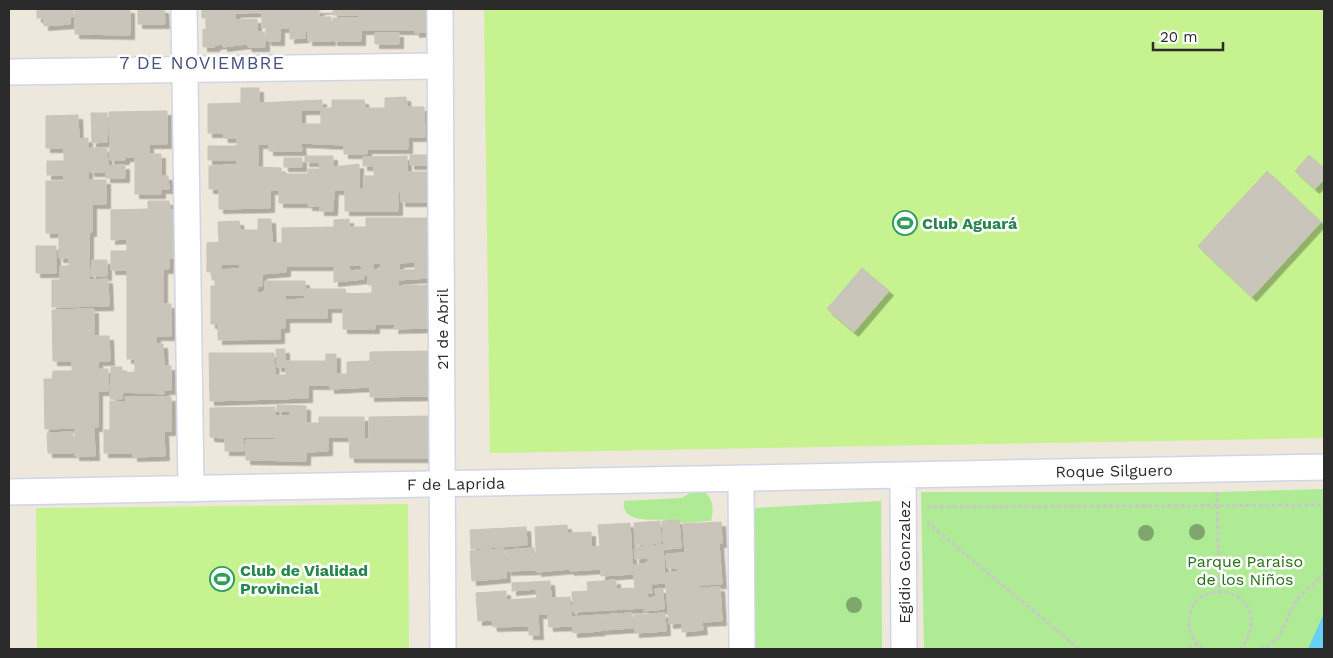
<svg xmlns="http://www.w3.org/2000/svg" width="1333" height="658" font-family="'Work Sans',sans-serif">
	<defs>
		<filter id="shadow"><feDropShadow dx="4.5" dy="4.5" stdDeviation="0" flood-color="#0004"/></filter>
	</defs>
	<rect width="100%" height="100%" fill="#eee7dc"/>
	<!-- green -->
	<path fill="#afea94" d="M698 488C712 494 715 506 711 521 702 521 692 523 684 523 678 523 673 520 668 520 655 519 620 524 624 501L682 498Z
		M1324 489V649H924L921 492H1217Z
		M881 501 882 649H755L754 508Z"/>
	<!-- pitch -->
	<path fill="#c6f28f" d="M484 9H1324V438L490 453Z
		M408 504 409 649H37L36 508Z"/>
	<!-- water -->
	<path fill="#66cffa" d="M1324 613V649H1308Z"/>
	<!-- building -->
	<path fill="#c9c5bb" stroke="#cac3b6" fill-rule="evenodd" filter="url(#shadow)" d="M37 9H73V17H70V24L44 26V18H37Z
		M75 9H130V35L75 34Z
		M138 9H164L165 24H138Z
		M202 9H426V32L415 33V30H361V41H333V18H359V15H333V9L319 10V17H331V41H308V31H305V38L290 39V28H280V41H267L266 28H262V12L235 13V20L257 19V32H265V47H248L247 44 223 47V44L216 45 215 47H203V29L206 30V20H209V18H202Z
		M375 33H399V44H375Z
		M241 88H259V103L322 100V108H332V100H364L365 108H385V98L406 97 407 107H424L425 137H408V149H367V154H344V145L301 143 302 151H269V144H258V165L256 167 281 168V174H308V169H320L319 162H305V156H333V167L359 164V189H364V176H374V166H363V157L407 156V172H427V202H401V192H398V211H345V190H334L333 211H320V206H308V203H279V190H270V208L219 209V189H209V166L237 165V160H208V146H237V138H224L223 133H208V104L241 103ZM301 110H321V124H301Z
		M167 111V144H149V154H161V176H168L169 189H161V194H135V157H125V160H110L109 112Z
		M91 113H107V142L92 143Z
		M78 115 79 139 88 138V180H106V204H92V232H89V280L108 279 109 306 52 307V280H60V266H69V258H59V233H46V181H64V175H47V161H64V148H46V116Z
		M90 148H107L108 166 125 165V178H106V172H90Z
		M410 155H428V165H410Z
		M1309 155 1324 168V179L1315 189 1295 171Z
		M284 158H302V167H284Z
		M1267 171 1321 222 1252 297 1198 246Z
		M148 201H169L170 210H179L180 258H169V269H163V304H171V336H156V344H163L164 366H171V390H164V394L123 392 122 399H110L111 367H122V373L135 372V359H127V270H111V251H127V239L111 240V210L148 209Z
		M366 218H428V278L398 280V286L429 285V328L394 329 395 324H375V329H343V308H327V318H285V328H280V339L218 340V324H211V286H215V280H212V272H207V243L219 242 218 222 239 221 240 230H258V219H271L272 243H282V228L334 227V220L349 219V227H366ZM415 262V270H399V263ZM373 263H381V269L373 270ZM221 264H240V269L221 270ZM349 265H361L362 271H350ZM286 266H334V282L364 279V275H368V285H372V293L346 294 345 289H305V281H265V293H257L258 286H262V274L286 272ZM285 295H305V299L285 300Z
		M36 246H56V273H36Z
		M92 260H107V276H91Z
		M862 268 889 291 854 332 827 309Z
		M94 309V336H109L110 361H98V369H108V391H98V427H94L95 456H75V428L45 429 44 379H52L53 371H72V361H53L52 310Z
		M276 349H285V361H326V354H336V374H347V362L370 361V352L431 351V396L370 397V387L330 389V385H308V398L210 401 209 353H274L275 375H286V367H277Z
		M125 397H171V431H164L165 456 133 457V453H104V430H110V401L126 402Z
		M277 405 306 406V423H319V417H364V439H369V417L432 416 433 458H350L349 437H328V451L306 452V461L246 460V440H276V437H243L244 451H225V438L210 437V408L275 407V416H290V411H277Z
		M73 432V453H48L47 433Z
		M679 520 681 548 664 549 662 521Z
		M660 521 661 543 635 545 634 523Z
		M721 522 722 543H719L722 584 699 585V588L720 587 722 621 702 622 703 630 682 632V623L669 624 665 573 678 572 677 568H667L666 554 685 553 683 524Z
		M630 523 633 574 601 576V569L570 571 568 533 591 532V547L600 546 598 525Z
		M567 525 570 569 537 572 535 527Z
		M526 527 527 545 471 549 470 530Z
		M663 545 665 583 651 584 652 593H647L648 598 656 597 655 589H663L664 609 644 611V608L573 612 572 592 588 591 587 582 616 580V589L635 588 633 565 648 563V558L635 559V547Z
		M534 548 536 570 507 571 506 550Z
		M504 549 506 578 472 581 470 551Z
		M550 581 551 598 570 597 572 626 549 627 548 614H538L539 635H529V626L493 627 492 620 478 621 476 593 506 591V600L537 598 536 589 512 591V583Z
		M632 613 633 628 602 630 601 615Z
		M665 613 666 631 635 633 634 615Z
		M600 615 601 631 573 633 572 617Z"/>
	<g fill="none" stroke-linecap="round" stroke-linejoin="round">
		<defs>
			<path id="minor" d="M184 9 191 489
				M440 9 443 649
				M9 72 440 66
				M903 475 904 649
				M741 478 742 649
				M9 492 1324 467"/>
		</defs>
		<!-- minor casing -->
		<use href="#minor" stroke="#d1d5e5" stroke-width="28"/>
		<!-- path -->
		<path stroke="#c8c8c8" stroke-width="3" stroke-dasharray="4 2.5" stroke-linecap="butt" d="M1217 492 1219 591
			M927 507 1324 505
			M927 522 1079 649
			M1188 649 1197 644
			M1203 649C1194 641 1188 632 1189 619 1193 571 1281 590 1241 649
			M1260 649C1287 640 1283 621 1296 601 1303 591 1315 583 1324 574"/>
		<!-- minor -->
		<use href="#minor" stroke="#fff" stroke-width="25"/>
	</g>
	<!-- trees -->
	<g fill="#7fa66d">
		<circle cx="1197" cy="532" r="8"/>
		<circle cx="1146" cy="533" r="8"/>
		<circle cx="854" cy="605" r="8"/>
	</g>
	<!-- icons -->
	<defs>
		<symbol id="stadium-ring" viewBox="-11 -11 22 22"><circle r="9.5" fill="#fff" stroke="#2e9e5b" stroke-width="1.5"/><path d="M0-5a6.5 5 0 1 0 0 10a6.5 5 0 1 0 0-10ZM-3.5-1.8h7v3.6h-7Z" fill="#2e9e5b"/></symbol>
	</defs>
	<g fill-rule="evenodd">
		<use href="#stadium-ring" x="891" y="209" width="28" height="28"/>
		<use href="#stadium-ring" x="208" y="565" width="28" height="28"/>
	</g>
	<g text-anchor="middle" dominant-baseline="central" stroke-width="5" stroke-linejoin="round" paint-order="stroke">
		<!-- leisure labels -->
		<g font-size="16" font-weight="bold" fill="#27864d" stroke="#fff" text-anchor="start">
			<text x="922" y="223">Club Aguará</text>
			<text x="240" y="570">Club de Vialidad<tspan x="240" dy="18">Provincial</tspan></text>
		</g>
		<!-- street labels -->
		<g font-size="16" fill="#2b2b2b" stroke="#fff">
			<text transform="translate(442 329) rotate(-90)">21 de Abril</text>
			<text transform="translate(1114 471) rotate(-1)">Roque Silguero</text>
			<text transform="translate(456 484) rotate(-1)">F de Laprida</text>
			<text transform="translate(904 562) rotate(-90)">Egidio Gonzalez</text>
		</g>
		<!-- park labels -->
		<g font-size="16" fill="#257013" stroke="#fff">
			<text x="1245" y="561">Parque Paraiso<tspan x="1245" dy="18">de los Niños</tspan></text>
		</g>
		<!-- neighbourhood labels -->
		<g font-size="18" letter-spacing="1" fill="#475081" stroke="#fff">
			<text x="202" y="62">7 DE NOVIEMBRE</text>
		</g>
	</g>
	<!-- border -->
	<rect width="1333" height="658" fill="none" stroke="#2b2b2b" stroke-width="20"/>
	<!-- scale -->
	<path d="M1153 42v8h70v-8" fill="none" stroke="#2b2b2b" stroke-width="2.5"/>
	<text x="1160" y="42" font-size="15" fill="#2b2b2b" stroke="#ffffff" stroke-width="4" paint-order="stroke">20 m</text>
</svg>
